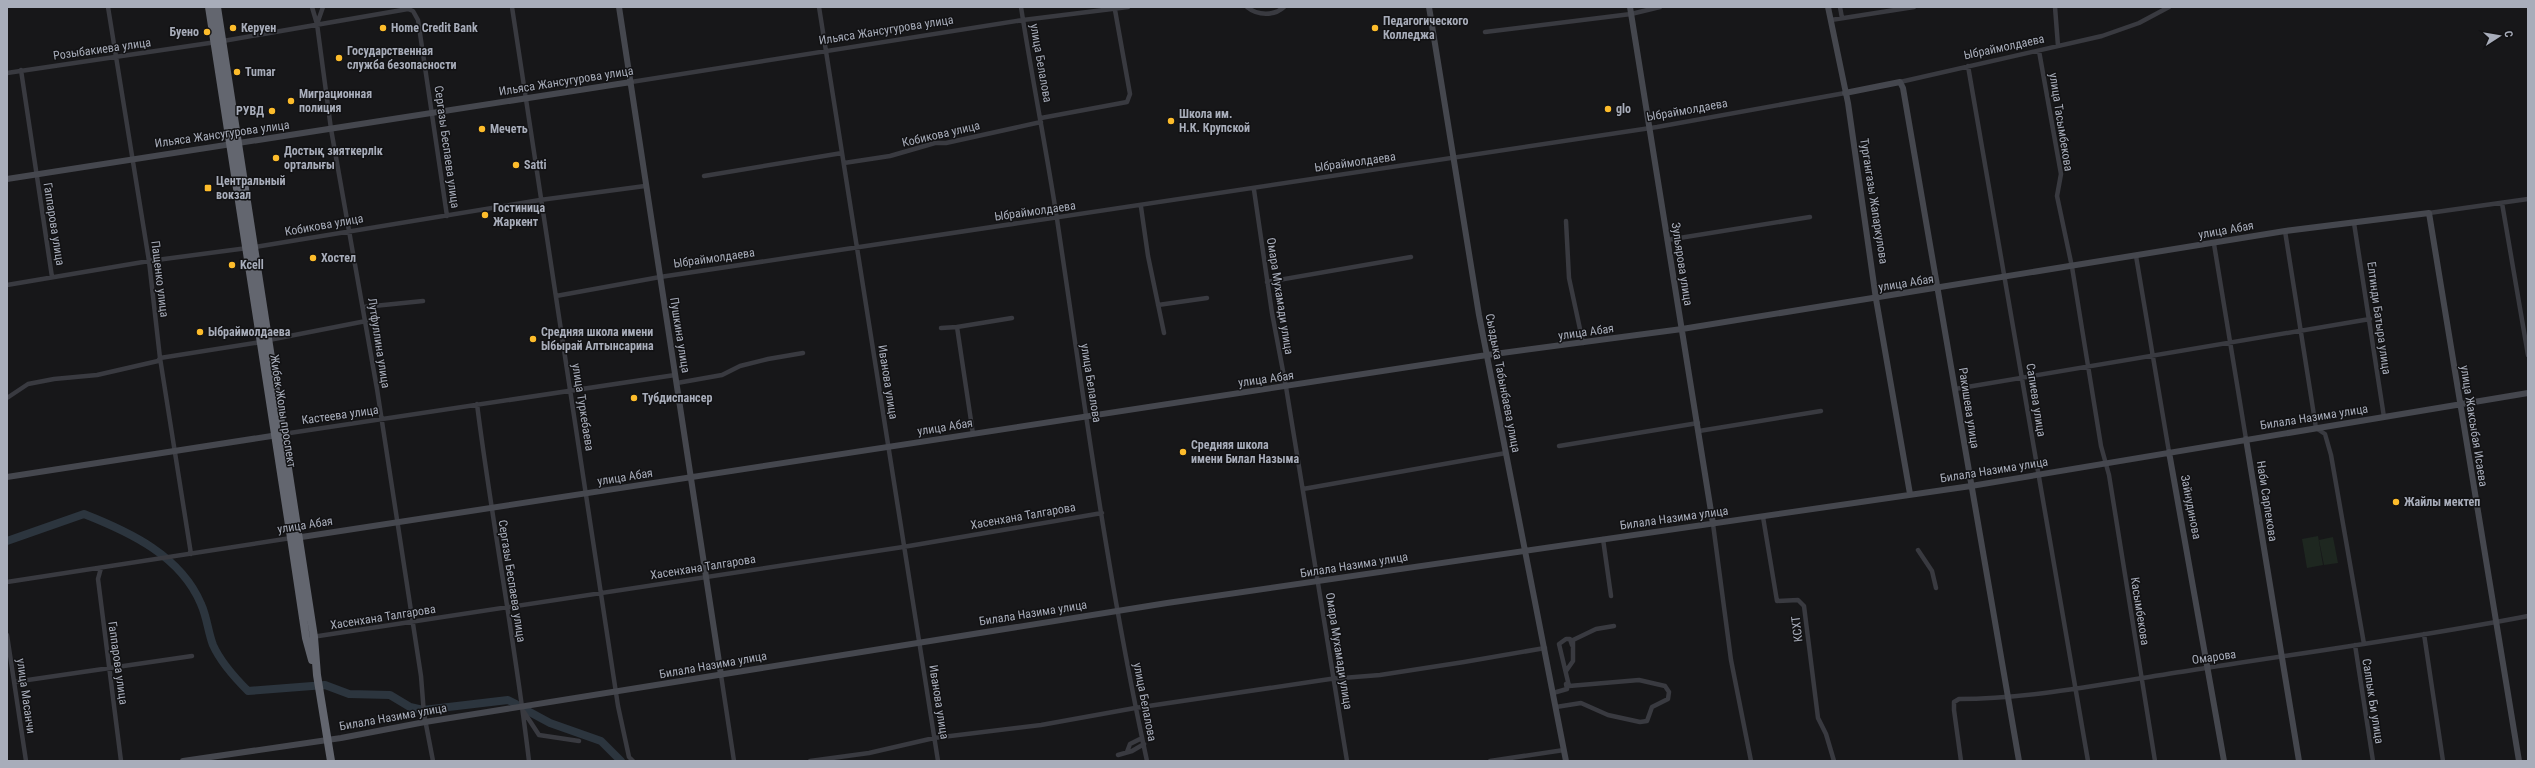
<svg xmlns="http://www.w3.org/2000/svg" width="2535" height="768" font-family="'Roboto Condensed',sans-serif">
	<rect width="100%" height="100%" fill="#171719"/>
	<!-- green -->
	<path fill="#1e2720" d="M2318 536 2323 565 2307 568 2302 539Z
		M2333 537 2338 563 2324 565 2319 540Z"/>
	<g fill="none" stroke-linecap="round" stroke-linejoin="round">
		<!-- river -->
		<path stroke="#2c353e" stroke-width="8" d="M7 541 84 514C130 532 181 556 201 604 207 617 208 632 213 645 221 663 235 678 248 691L325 685 349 694 390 695 410 707 423 710 508 700 516 704
			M526 710 550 723 601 741 621 761"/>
		<!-- street -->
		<path stroke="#393a40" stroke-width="4.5" d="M108 7 149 261 160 358 191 554
			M312 7 317 24 331 129 377 389 421 676 424 714 433 761
			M512 7 618 706 629 757 633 761
			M819 7 938 761
			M1021 7C1032 78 1046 148 1057 219 1084 400 1108 582 1147 761
			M1247 7C1258 16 1274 16 1284 7
			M1840 7 1842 18
			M2055 7 2058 46
			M1831 20 1914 7
			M317 24 323 7
			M1485 32 1631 14 1660 7
			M2039 51 2061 174 2057 196 2072 267 2101 446 2109 475 2155 761
			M1968 66C2010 297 2046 530 2088 761
			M21 70 52 277
			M7 73 223 41 408 9 413 11 418 20 447 216
			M631 82 1023 20 1128 7
			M1900 82 2102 36 2139 23 2169 7
			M1041 118 1127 102 1130 94 1115 10
			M844 163 890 156 935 143H946L1041 122
			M704 176 842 153
			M1254 190 1272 313 1286 387 1347 761
			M2502 203 2528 355
			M1141 207 1148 256 1164 333
			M2429 213 2528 199
			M1566 221 1569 278 1583 343
			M2354 223 2384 417
			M2285 231 2316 428 2325 434 2331 455 2364 644
			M1667 240 1810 217
			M2214 244 2246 439
			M2136 256 2169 452
			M1267 282 1411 257
			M7 285 149 261 255 247 540 200 645 186
			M556 296 660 277 1657 127 1845 93
			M1158 305 1207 298
			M364 307 423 301
			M941 328 957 327
			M269 340 366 321
			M677 383 722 375 740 366 768 359 803 353
			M1955 389 2370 319
			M7 398 28 384 54 379 97 375 158 361 160 358 261 342
			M477 404C492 523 515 641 529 761
			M1699 431 1821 411
			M283 434 675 375
			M973 434 957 327 1012 318
			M1559 446 1698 423
			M1303 489 1506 453
			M1763 517 1777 601 1798 600 1804 606 1818 718 1826 734 1834 761
			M1713 524 1731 660 1751 761
			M1603 539 1611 596
			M1918 550 1932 571 1936 588
			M101 568 98 579 121 761
			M7 582 291 538
			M2424 634 2443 761
			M7 635 26 761
			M312 637 903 547 1102 513
			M2355 645 2373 761
			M1566 671 1573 661V640L1596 629 1614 626
			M721 675 734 761
			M14 682 192 656
			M1553 693 1567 689 1566 684
			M1556 707 1581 703 1608 715 1640 722 1647 721 1652 707 1668 699 1669 692 1665 686 1639 680 1569 686 1559 644 1566 639H1570L1572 645
			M524 712 539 735 579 741
			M1127 752 1130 744 1142 738
			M1118 755 1132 751 1144 744
			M810 761 869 753 934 738 1041 725 1135 708 1330 679 1380 675 1464 662 1545 648
			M1490 761 1564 750
			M1961 761 1954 710V702L1959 699C2035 699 2112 682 2187 671 2301 653 2415 638 2528 616"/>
		<!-- secondary -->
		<path stroke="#45474e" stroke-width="6" d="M619 7 721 675
			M1429 7 1479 315 1566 761
			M1630 7 1713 524
			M1828 7 1848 103 1876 299 1910 494
			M1845 93 1900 82 1903 88 2019 761
			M7 179 631 82
			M2246 439 2299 761
			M2169 452 2224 761
			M7 477 278 435
			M295 538 1487 355 1682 329 2285 231 2429 213 2519 761
			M183 761 341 738 425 722 1167 603 1971 486 2528 393"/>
		<!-- highway -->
		<path stroke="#63666f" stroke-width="8" d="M209 7 291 538 306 638 312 660
			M217 7 314 637 317 675 331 761"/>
	</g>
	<!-- markers -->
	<g fill="#fdbc2b" stroke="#121214" stroke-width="1.5">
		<circle cx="233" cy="28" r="4"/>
		<circle cx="383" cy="28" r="4"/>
		<circle cx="1375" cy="28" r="4"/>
		<circle cx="207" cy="32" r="4"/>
		<circle cx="339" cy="58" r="4"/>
		<circle cx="237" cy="72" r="4"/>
		<circle cx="291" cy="101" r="4"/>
		<circle cx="1608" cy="109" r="4"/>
		<circle cx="272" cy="111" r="4"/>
		<circle cx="1171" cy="121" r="4"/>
		<circle cx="482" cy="129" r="4"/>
		<circle cx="276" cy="158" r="4"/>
		<circle cx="516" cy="165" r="4"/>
		<rect x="204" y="184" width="8" height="8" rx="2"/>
		<circle cx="485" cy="215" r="4"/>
		<circle cx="313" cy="258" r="4"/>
		<circle cx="232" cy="265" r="4"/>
		<circle cx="200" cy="332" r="4"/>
		<circle cx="533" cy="339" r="4"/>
		<circle cx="634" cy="398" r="4"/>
		<circle cx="1183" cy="452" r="4"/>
		<circle cx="2396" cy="502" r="4"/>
	</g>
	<g text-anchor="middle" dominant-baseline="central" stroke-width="3" stroke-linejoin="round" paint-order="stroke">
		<!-- poi labels -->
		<g font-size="12" font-weight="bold" fill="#a8adba" stroke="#121214" text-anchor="start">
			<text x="1383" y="21">Педагогического<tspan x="1383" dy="14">Колледжа</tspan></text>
			<text x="241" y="28">Керуен</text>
			<text x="391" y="28">Home Credit Bank</text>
			<text x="199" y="32" text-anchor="end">Буено</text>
			<text x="347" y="51">Государственная<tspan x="347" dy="14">служба безопасности</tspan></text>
			<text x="245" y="72">Tumar</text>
			<text x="299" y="94">Миграционная<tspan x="299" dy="14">полиция</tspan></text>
			<text x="1616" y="109">glo</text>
			<text x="264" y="111" text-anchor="end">РУВД</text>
			<text x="1179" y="114">Школа им.<tspan x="1179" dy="14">Н.К. Крупской</tspan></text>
			<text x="490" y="129">Мечеть</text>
			<text x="284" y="151">Достық зияткерлік<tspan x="284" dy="14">орталығы</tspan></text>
			<text x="524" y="165">Satti</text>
			<text x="216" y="181">Центральный<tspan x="216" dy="14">вокзал</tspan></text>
			<text x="493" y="208">Гостиница<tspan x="493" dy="14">Жаркент</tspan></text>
			<text x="321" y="258">Хостел</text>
			<text x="240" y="265">Kcell</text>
			<text x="208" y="332">Ыбраймолдаева</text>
			<text x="541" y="332">Средняя школа имени<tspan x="541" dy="14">Ыбырай Алтынсарина</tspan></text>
			<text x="642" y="398">Тубдиспансер</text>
			<text x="1191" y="445">Средняя школа<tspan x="1191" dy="14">имени Билал Назыма</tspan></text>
			<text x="2404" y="502">Жайлы мектеп</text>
		</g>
		<!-- street labels -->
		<g font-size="12" fill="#a8adba" stroke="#121214">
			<text transform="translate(886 30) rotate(-9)">Ильяса Жансугурова улица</text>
			<text transform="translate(2004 47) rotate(-12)">Ыбраймолдаева</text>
			<text transform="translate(102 49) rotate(-8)">Розыбакиева улица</text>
			<text transform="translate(1041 63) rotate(80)">улица Белалова</text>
			<text transform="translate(566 81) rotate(-9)">Ильяса Жансугурова улица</text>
			<text transform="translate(1687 110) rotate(-10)">Ыбраймолдаева</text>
			<text transform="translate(2061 122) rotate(81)">улица Тасымбекова</text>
			<text transform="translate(222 134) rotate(-8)">Ильяса Жансугурова улица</text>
			<text transform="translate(941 134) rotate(-13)">Кобикова улица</text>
			<text transform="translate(447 147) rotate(82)">Сергазы Беспаева улица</text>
			<text transform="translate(1355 162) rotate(-8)">Ыбраймолдаева</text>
			<text transform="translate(1874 201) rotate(81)">Тургангазы Жапаркулова</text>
			<text transform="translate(1035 211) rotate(-8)">Ыбраймолдаева</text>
			<text transform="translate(54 224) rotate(81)">Гаппарова улица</text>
			<text transform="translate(324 225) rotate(-10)">Кобикова улица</text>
			<text transform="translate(2226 230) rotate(-10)">улица Абая</text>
			<text transform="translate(714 258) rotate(-8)">Ыбраймолдаева</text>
			<text transform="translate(1682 264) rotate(81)">Зульярова улица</text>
			<text transform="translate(160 279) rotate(83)">Пащенко улица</text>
			<text transform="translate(1906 283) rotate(-9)">улица Абая</text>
			<text transform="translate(1280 296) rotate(81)">Омара Мухамади улица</text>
			<text transform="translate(2379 318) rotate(82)">Елтинди Батыра улица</text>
			<text transform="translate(1586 332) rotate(-8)">улица Абая</text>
			<text transform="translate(680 335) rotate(81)">Пушкина улица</text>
			<text transform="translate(379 343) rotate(81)">Лутфуллина улица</text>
			<text transform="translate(1266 379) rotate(-8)">улица Абая</text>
			<text transform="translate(888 382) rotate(81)">Иванова улица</text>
			<text transform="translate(1091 383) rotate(81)">улица Белалова</text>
			<text transform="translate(1503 383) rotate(79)">Сыздыка Табынбаева улица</text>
			<text transform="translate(2036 400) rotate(81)">Сапиева улица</text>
			<text transform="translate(583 407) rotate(81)">улица Туркебаева</text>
			<text transform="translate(1969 408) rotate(81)">Ракишева улица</text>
			<text transform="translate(283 411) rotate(81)">Жибек Жолы проспект</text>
			<text transform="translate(340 415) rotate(-8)">Кастеева улица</text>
			<text transform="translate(2314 417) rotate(-9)">Билала Назима улица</text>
			<text transform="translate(2474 426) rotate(81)">улица Жаксыбая Исаева</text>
			<text transform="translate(945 427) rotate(-9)">улица Абая</text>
			<text transform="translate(1994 470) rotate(-9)">Билала Назима улица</text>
			<text transform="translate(625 477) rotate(-9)">улица Абая</text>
			<text transform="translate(2267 501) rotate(81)">Наби Сарпекова</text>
			<text transform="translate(2191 507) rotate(79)">Зайнудинова</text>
			<text transform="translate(1023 516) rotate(-10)">Хасенхана Талгарова</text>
			<text transform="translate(1674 518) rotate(-8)">Билала Назима улица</text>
			<text transform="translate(305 525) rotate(-9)">улица Абая</text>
			<text transform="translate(1354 565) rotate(-9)">Билала Назима улица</text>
			<text transform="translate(703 567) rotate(-9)">Хасенхана Талгарова</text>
			<text transform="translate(512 581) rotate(81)">Сергазы Беспаева улица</text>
			<text transform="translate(2140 611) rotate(81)">Касымбекова</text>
			<text transform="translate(1033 613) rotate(-9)">Билала Назима улица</text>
			<text transform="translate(383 617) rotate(-9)">Хасенхана Талгарова</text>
			<text transform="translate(1797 629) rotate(-97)">КСХТ</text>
			<text transform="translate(1339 651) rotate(81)">Омара Мухамади улица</text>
			<text transform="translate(2214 657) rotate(-8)">Омарова</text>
			<text transform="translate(118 663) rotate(82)">Гаппарова улица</text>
			<text transform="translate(713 665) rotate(-10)">Билала Назима улица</text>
			<text transform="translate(26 696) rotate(82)">улица Масанчи</text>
			<text transform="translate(2373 701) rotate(81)">Салпык Би улица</text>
			<text transform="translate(939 702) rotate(81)">Иванова улица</text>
			<text transform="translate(1145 702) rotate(79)">улица Белалова</text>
			<text transform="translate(393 717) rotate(-10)">Билала Назима улица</text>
		</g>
	</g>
	<!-- border -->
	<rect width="2535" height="768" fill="none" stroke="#a8adba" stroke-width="16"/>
	<!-- north arrow -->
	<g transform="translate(2499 36) rotate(78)" stroke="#121214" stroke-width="3" paint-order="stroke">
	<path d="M0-3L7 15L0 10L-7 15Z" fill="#a8adba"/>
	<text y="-6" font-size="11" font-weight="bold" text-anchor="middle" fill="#a8adba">С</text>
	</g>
</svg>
